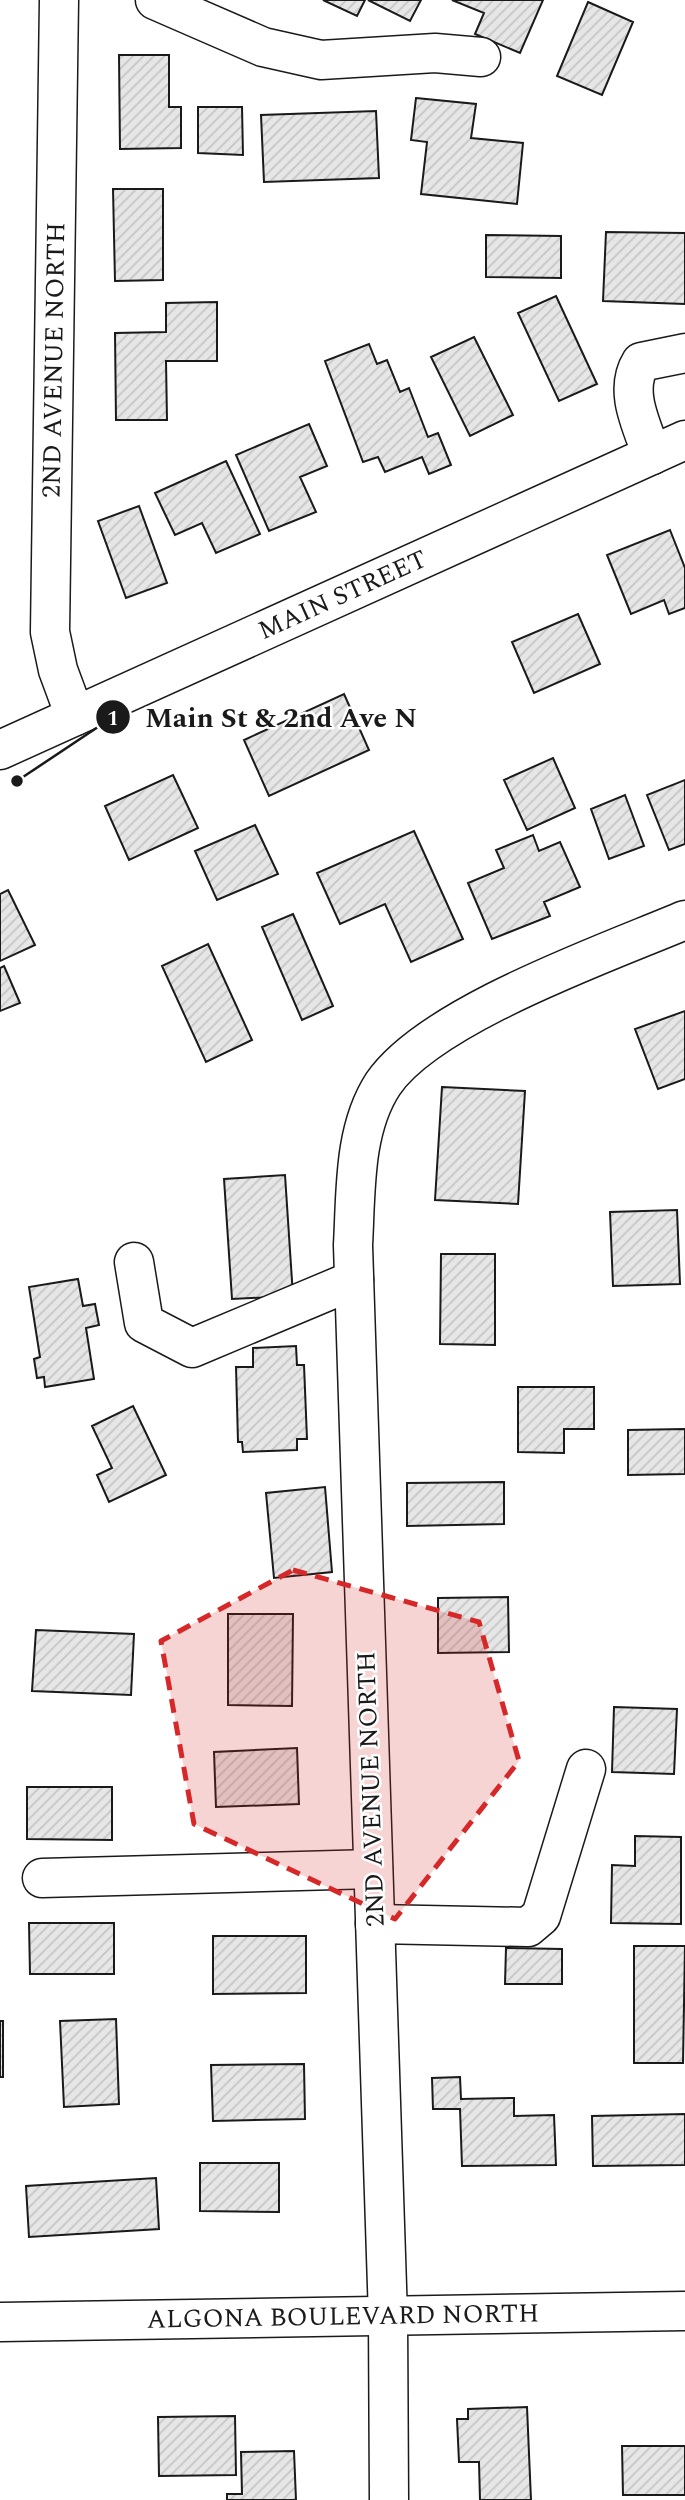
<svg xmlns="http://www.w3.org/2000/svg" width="685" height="2500" font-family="Spectral,serif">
	<defs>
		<pattern id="building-hatch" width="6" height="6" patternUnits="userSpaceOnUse" patternTransform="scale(1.75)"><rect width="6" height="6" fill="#e6e6e6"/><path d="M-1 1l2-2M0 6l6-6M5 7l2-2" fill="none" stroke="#c5c5c5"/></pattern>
	</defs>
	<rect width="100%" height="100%" fill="#fff"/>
	<!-- building -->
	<path fill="url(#building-hatch)" stroke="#1a1a1a" stroke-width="2" d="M323 0H365L357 16Z
		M368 0H421L410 21Z
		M452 0H543L520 53 475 34 484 13Z
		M588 2 633 22 602 95 557 76Z
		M119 55H169V107H181V148L120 149Z
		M416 98 476 104 471 138 523 143 517 204 421 194 427 142 411 140Z
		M198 107H242L243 155 198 153Z
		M376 111 379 178 264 182 261 115Z
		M113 189H163V280L115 281Z
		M606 232 685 233V304L603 301Z
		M486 235 561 236V278L486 277Z
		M556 296 597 384 559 401 518 313Z
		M217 302V361H166L167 420H116L115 333 166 332V303Z
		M474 337 513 415 470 436 431 357Z
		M369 344 377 364 387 360 400 392 409 388 428 437 438 433 451 465 429 474 422 457 385 472 378 457 363 462 325 361Z
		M309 424 327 466 300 477 316 512 269 531 236 455Z
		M226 461 260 534 216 553 202 523 175 535 155 493Z
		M139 506 167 583 126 598 98 521Z
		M670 530 685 568V608L669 614 664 600 631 614 607 555Z
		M578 614 600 664 534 693 512 642Z
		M344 694 369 750 269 796 244 740Z
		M553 758 575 808 527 830 504 780Z
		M173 775 198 828 129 860 105 806Z
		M685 780V844L669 850 647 795Z
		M625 795 644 846 609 859 591 809Z
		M255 825 278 874 217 900 195 851Z
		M414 831 463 939 411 962 385 904 340 924 317 873Z
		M533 835 539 851 560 842 580 887 544 902 550 916 492 939 468 883 504 868 496 850Z
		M8 890 35 945 0 961V894Z
		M293 914 333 1006 302 1020 262 927Z
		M208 944 252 1040 206 1062 162 966Z
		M4 966 20 1003 0 1011V968Z
		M685 1011V1079L658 1089 635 1029Z
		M442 1087 525 1091 518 1204 435 1200Z
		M285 1175 293 1296 232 1299 224 1179Z
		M677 1210 680 1284 613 1286 610 1212Z
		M441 1254H495V1345L440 1344Z
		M78 1279 83 1306 95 1304 99 1325 86 1328 94 1379 45 1387 44 1377 37 1378 34 1359 40 1357 29 1287Z
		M296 1346 297 1365H304L307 1439H297V1450L243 1452 242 1442H238L236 1367H253V1348Z
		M518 1387H594V1429H564V1453L518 1452Z
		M133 1406 166 1475 109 1502 97 1475 112 1468 92 1426Z
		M685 1429V1474L628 1475V1430Z
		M504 1482V1524L407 1526V1483Z
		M325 1487 332 1572 274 1578 266 1493Z
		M508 1597 509 1652 438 1653V1598Z
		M228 1614H293L292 1706 228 1705Z
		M36 1630 134 1634 131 1695 32 1691Z
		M614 1707 677 1709 674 1774 612 1772Z
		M297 1748 299 1804 216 1807 214 1752Z
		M27 1787H112V1840L27 1839Z
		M635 1836 681 1837V1924L611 1923 612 1865 635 1866Z
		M29 1923H114V1974H30Z
		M213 1936H306V1993L213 1994Z
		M634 1946H685L683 2063H634Z
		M506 1948 562 1949V1984H505Z
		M116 2019 119 2104 64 2107 60 2021Z
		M0 2021H3V2077H0Z
		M304 2064 305 2119 213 2121 211 2065Z
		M460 2077 461 2099 514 2098V2116L554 2115 556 2165 462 2166 460 2109H433L432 2078Z
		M685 2114V2165L593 2166 592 2116Z
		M200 2163H279V2212L200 2211Z
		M156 2178 159 2229 29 2237 26 2186Z
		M527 2407 531 2500H480L479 2462H459L457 2419H468V2409Z
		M235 2416 236 2475 159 2476 158 2417Z
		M622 2446H685V2495H623Z
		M294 2451 296 2500H227V2494H242L241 2452Z"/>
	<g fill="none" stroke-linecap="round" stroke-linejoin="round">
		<defs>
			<g id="minor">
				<path d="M59 0 50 632 58 670 75 716"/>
				<path d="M155 0 263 47 321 60 435 53 481 57"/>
				<path d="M652 455C642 426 623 391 641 362L685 353"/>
				<path id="s1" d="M0 750 685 440"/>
				<path d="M134 1262 144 1323 192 1348 354 1280"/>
				<path d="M42 1878 373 1869"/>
				<path d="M375 1924 528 1927 541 1916 586 1769"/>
				<path id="s2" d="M0 2322 685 2311"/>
				<path d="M389 2500 388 2317 353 1245C356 1192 353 1130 383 1084 430 1015 607 953 685 920"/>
			</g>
		</defs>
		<!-- minor casing -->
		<use href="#minor" stroke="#1a1a1a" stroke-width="41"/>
		<!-- minor -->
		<use href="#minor" stroke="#fff" stroke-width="38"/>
	</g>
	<!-- marked area -->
	<path fill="#d62828" fill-opacity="0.2" stroke="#d62828" stroke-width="5" stroke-dasharray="14 9" stroke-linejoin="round" d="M293 1570 479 1622 519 1761 395 1919 194 1824 161 1641Z"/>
	<g text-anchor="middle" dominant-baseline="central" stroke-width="5" stroke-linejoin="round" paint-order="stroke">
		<!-- street labels -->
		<g font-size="26" fill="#1a1a1a" stroke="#fff">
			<text transform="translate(54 360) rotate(-89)">2ND AVENUE NORTH</text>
			<text stroke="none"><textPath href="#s1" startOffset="376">MAIN STREET</textPath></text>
			<text transform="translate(371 1789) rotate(-92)">2ND AVENUE NORTH</text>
			<text stroke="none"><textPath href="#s2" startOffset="343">ALGONA BOULEVARD NORTH</textPath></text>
		</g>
	</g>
	<!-- callouts -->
	<path fill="none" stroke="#1a1a1a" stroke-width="2.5" d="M17 781L113 717"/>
	<g fill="#1a1a1a" stroke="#fff" stroke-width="2.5">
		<circle cx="17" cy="781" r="7"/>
		<circle cx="113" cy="717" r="18"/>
	</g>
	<g font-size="21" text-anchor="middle" font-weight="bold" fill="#fff">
		<text x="113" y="725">1</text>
	</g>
	<g font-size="28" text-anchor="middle" font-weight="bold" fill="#1a1a1a" stroke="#fff" stroke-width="5" stroke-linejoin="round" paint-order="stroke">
		<text x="281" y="727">Main St &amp; 2nd Ave N</text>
	</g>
</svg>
